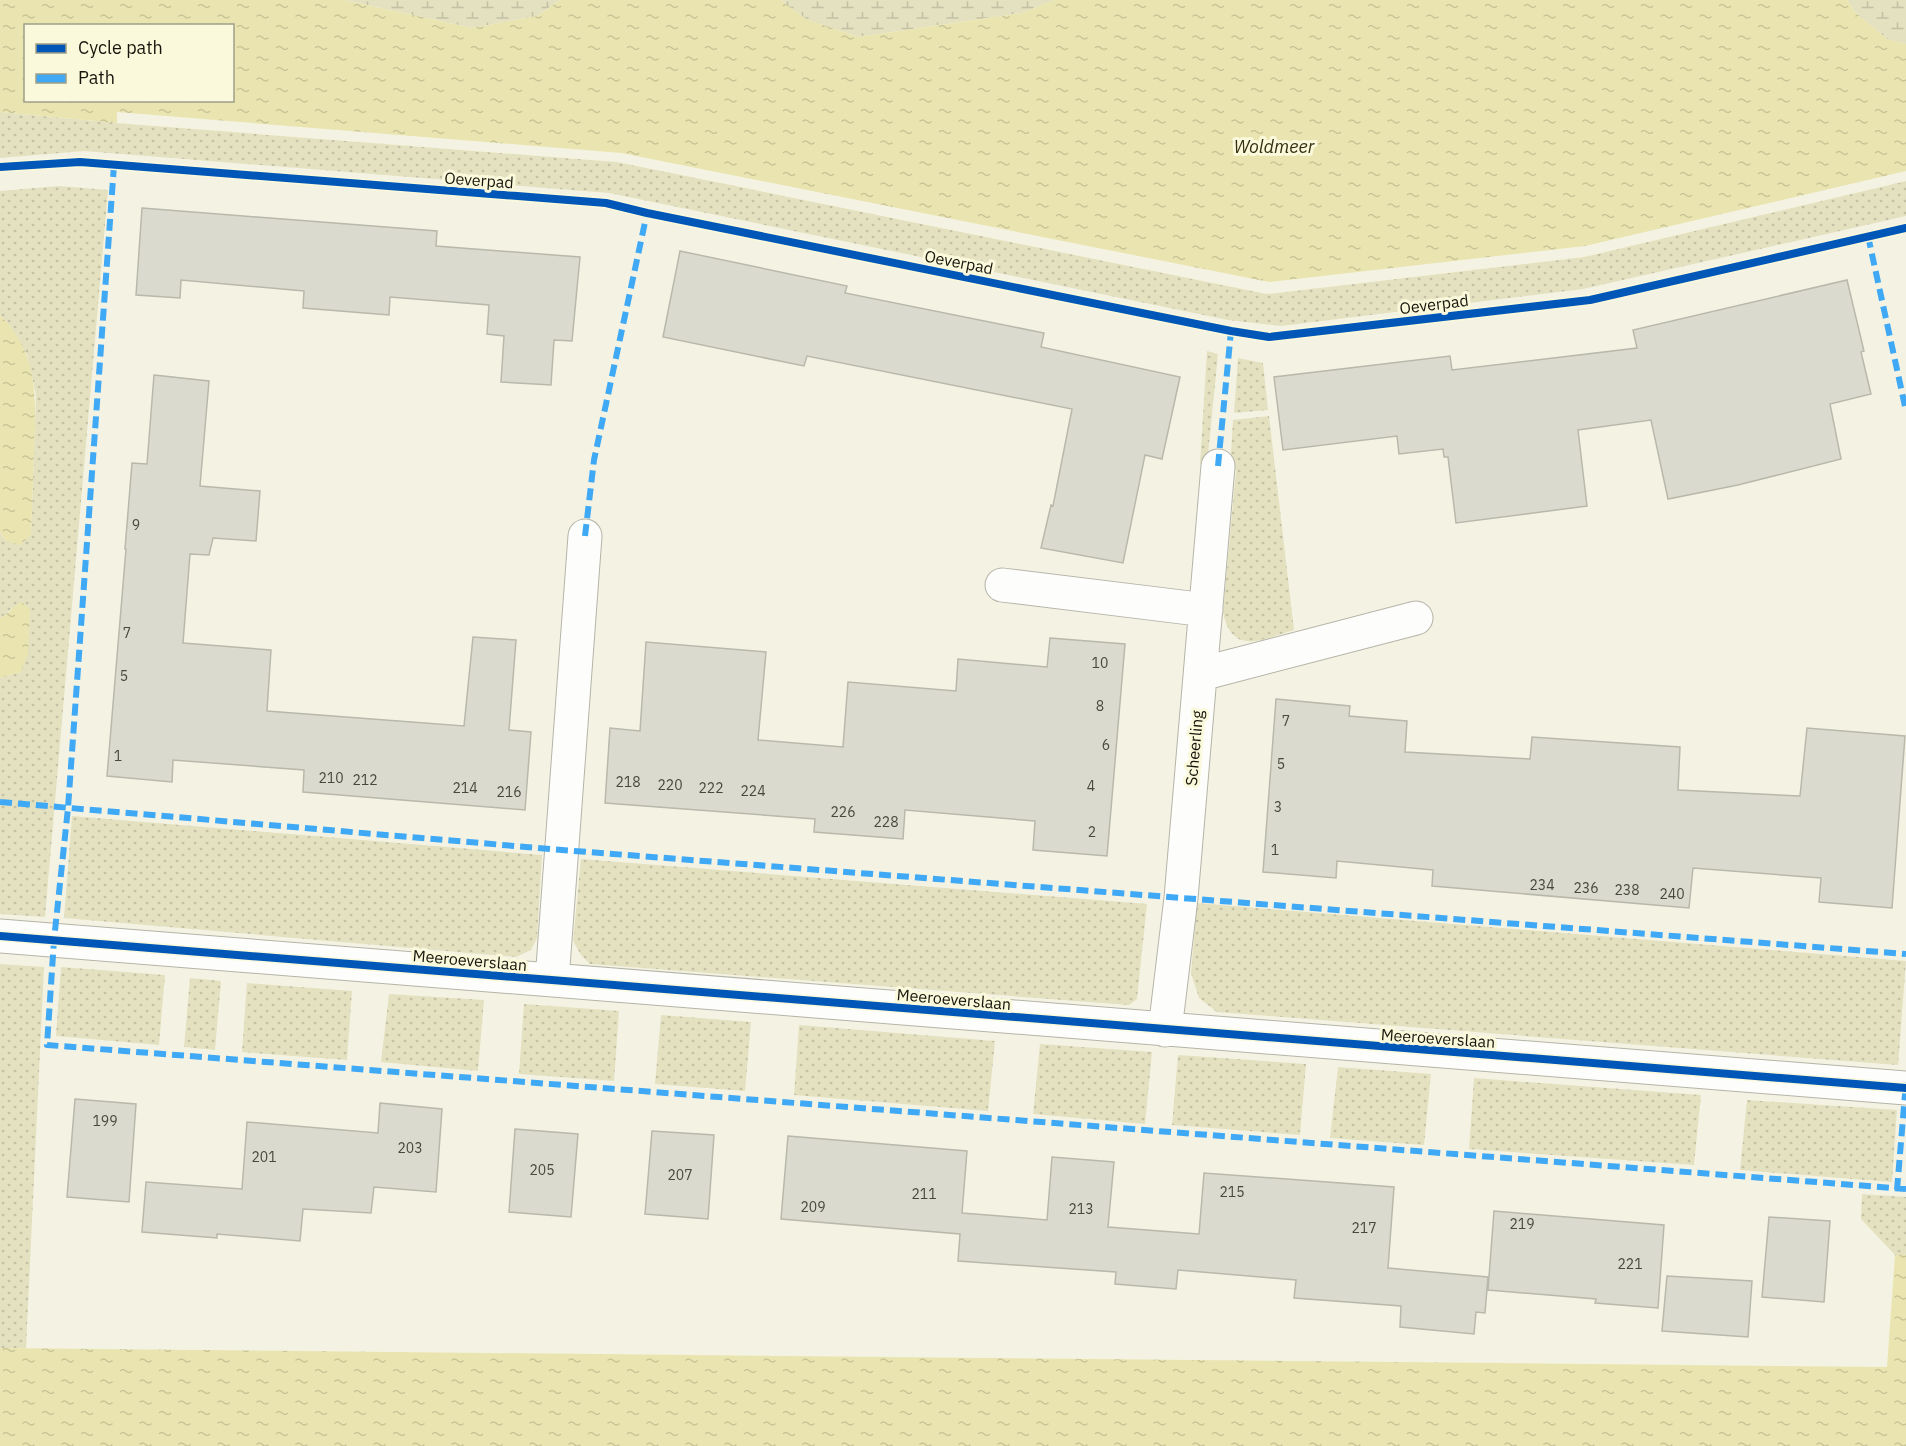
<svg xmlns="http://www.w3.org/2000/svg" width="1906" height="1446" font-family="'IBM Plex Sans',sans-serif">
	<defs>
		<pattern id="grass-dots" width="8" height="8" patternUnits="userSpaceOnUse" patternTransform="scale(1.5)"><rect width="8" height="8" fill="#e4e1c0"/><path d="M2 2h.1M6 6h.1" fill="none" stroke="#c3c0a4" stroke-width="1.8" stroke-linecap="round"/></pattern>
		<pattern id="wetland-marsh" width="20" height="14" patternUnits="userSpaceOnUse" patternTransform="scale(1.5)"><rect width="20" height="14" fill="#e4e1c0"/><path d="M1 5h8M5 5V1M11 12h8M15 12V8" fill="none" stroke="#c3c0a4"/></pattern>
		<pattern id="water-ripples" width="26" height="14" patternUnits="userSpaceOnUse" patternTransform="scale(1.5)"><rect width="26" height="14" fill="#eae5b0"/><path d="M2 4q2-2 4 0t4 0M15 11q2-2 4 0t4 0" fill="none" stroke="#c8c496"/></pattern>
	</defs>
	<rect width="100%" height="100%" fill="#f4f3e3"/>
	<!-- grass -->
	<path fill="url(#grass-dots)" d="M0 112 117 123 617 162 1267 294 1584 257 1906 181V216L1583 289 1281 326 1228 320 609 193 84 151 0 158Z
		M59 186 108 190 45 917 0 914V678L21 672 12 608 0 619V532L6 541 31 535 36 395 27 355 6 321 0 315V191Z
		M1207 351 1218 354 1207 465 1200 464Z
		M1238 358 1263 363 1268 410 1234 413Z
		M1269 416 1294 630C1263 639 1233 657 1223 613L1236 470 1230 468 1233 420Z
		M72 816 542 855 537 938 531 950 516 957 64 918Z
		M581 859 1147 904 1137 999 1129 1005 590 964 581 955 573 941Z
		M1197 903 1906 961 1898 1065 1217 1012 1199 998 1191 973Z
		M0 964 44 967 26 1348H0Z
		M61 967 165 975 159 1045 56 1036Z
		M190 978 221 981 215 1050 184 1047Z
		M247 983 352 991 347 1060 242 1052Z
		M389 994 484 1000 478 1071 381 1062Z
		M524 1004 619 1011 614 1081 519 1074Z
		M661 1015 751 1022 745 1091 655 1084Z
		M799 1025 995 1041 988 1111 794 1095Z
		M1040 1044 1152 1052 1145 1124 1033 1114Z
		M1178 1055 1306 1064 1300 1135 1172 1125Z
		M1338 1067 1431 1074 1424 1145 1330 1138Z
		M1474 1078 1701 1095 1694 1165 1469 1149Z
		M1747 1100 1897 1110 1892 1182 1740 1170Z
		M1862 1194 1906 1197V1255H1895L1861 1219Z"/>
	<!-- wetland -->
	<path fill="url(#wetland-marsh)" d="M344 0H560L537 16 472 28Z
		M781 0H1055L1022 13 858 37 806 19Z
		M1847 0H1906V44L1887 39 1854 11Z"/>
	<!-- water -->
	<path fill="url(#water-ripples)" fill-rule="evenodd" d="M0 0H344L472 28 537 16 560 0H781L806 19 858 37 1022 13 1055 0H1847L1854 11 1887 39 1906 44V181L1584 257 1267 294 617 162 117 123 0 112ZM26 26H232V100H26Z
		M0 315C40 355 36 401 34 453 33 480 32 508 31 535L20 545 6 541 0 532Z
		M19 603H23L30 610 28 653 21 672 0 678V619Z
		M1895 1255H1906V1446H0V1348L1887 1367Z"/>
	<!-- pier -->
	<path fill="#f4f3e3" d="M117 112 621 153 1269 282 1585 246 1906 171V181L1584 257 1267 294 617 162 117 123Z"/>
	<!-- building -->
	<path fill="#dbdace" stroke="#b9b8ab" stroke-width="1.5" d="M142 208 437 231 436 246 580 257 572 341 554 340 551 385 501 382 504 336 487 334 489 305 390 297 389 315 303 308 304 291 181 280 180 298 136 295Z
		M680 251 847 286 845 293 1044 333 1041 347 1180 377 1162 459 1145 455 1123 563 1041 548 1051 505 1053 506 1072 409 807 356 804 366 663 337Z
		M1847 280 1864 351 1861 352 1871 394 1830 404 1841 459 1738 485 1668 499 1651 420 1578 430 1587 506 1456 523 1448 457H1444L1443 449 1399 454 1397 436 1283 450 1274 377 1450 356 1452 370 1637 348 1633 330Z
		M154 375 209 381 200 486 260 491 256 541 213 538 209 555 190 554 183 643 271 650 267 711 464 726 473 637 516 640 509 730 531 732 525 810 303 792 304 770 173 760 172 782 107 776 126 549H125L132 463 147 464Z
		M1050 638 1125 644 1107 856 1033 850 1035 821 905 810 903 839 814 832 815 819 605 803 610 728 640 731 646 642 766 652 758 740 843 747 848 682 956 691 958 659 1047 667Z
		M1276 699 1350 706 1349 716 1407 721 1405 752 1530 759 1532 737 1680 747 1678 790 1800 796 1807 728 1905 736 1892 908 1819 902 1821 878 1693 868 1689 908 1432 886 1433 870 1337 861 1336 878 1263 872Z
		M75 1099 136 1104 129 1202 67 1197Z
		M380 1103 442 1109 436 1192 374 1187 371 1213 303 1209 300 1241 217 1234V1238L142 1232 146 1182 242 1189 247 1122 378 1133Z
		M515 1129 578 1134 571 1217 509 1212Z
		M652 1131 714 1135 708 1219 645 1214Z
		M788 1136 967 1151 962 1213 1000 1216 1047 1220 1052 1157 1114 1162 1108 1227 1199 1234 1204 1173 1394 1187 1388 1268 1488 1277 1485 1313 1476 1312 1474 1334 1400 1327 1401 1306 1294 1298 1296 1280 1178 1270 1176 1289 1115 1284 1116 1272 958 1261 960 1234 781 1219Z
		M1494 1211 1664 1225 1658 1308 1595 1303 1596 1299 1488 1290Z
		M1769 1217 1830 1221 1824 1302 1762 1297Z
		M1667 1276 1752 1281 1748 1337 1662 1331Z"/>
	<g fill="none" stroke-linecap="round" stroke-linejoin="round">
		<defs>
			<path id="minor" d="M1002 585 1206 610
				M1201 674 1416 618
				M0 936 1906 1088
				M552 980 585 536
				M1165 1030 1181 898 1218 466"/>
		</defs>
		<!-- minor casing -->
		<use href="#minor" stroke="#b5b4a8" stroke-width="35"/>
		<!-- minor -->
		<use href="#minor" stroke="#fdfdfb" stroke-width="33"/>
		<!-- quiet -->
		<path stroke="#3fa9f5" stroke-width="6" stroke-dasharray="12 6" stroke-linecap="butt" d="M114 165 68 808 54 940 47 1045 1906 1189
			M1868 236 1906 411
			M1218 466 1231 331
			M585 536 594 460 647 213
			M0 802 562 850 1906 954
			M1897 1190 1906 1082"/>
		<defs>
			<path id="cycleway" d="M0 167 80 162 606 203 647 213 1231 331 1269 337 1590 300 1906 228
				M0 936 1906 1088"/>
		</defs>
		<!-- cycleway casing -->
		<use href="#cycleway" stroke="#fbf9dc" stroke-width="11"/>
		<!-- cycleway -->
		<use href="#cycleway" stroke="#0057b8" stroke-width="8"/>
	</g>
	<g text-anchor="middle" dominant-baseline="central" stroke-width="6" stroke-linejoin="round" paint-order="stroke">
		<!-- number labels -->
		<g font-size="14" fill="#49483e">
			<text x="136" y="525">9</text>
			<text x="127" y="633">7</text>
			<text x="1100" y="663">10</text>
			<text x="124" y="676">5</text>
			<text x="1100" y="706">8</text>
			<text x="1286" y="721">7</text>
			<text x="1106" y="745">6</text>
			<text x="118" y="756">1</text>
			<text x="1281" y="764">5</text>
			<text x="331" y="778">210</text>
			<text x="365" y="780">212</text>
			<text x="628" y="782">218</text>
			<text x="670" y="785">220</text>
			<text x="1091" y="786">4</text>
			<text x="465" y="788">214</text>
			<text x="711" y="788">222</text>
			<text x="753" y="791">224</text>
			<text x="509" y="792">216</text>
			<text x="1278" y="807">3</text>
			<text x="843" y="812">226</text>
			<text x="886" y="822">228</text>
			<text x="1092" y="832">2</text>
			<text x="1275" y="850">1</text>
			<text x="1542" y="885">234</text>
			<text x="1586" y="888">236</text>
			<text x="1627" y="890">238</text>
			<text x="1672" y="894">240</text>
			<text x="105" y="1121">199</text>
			<text x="410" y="1148">203</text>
			<text x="264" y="1157">201</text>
			<text x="542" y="1170">205</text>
			<text x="680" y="1175">207</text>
			<text x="1232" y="1192">215</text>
			<text x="924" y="1194">211</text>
			<text x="813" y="1207">209</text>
			<text x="1081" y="1209">213</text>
			<text x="1522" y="1224">219</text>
			<text x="1364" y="1228">217</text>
			<text x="1630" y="1264">221</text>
		</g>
		<!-- street labels -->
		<g font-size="16" fill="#16150b" stroke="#fbf9dc">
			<text transform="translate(479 180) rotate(4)">Oeverpad</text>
			<text transform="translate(959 262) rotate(11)">Oeverpad</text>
			<text transform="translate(1434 304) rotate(-7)">Oeverpad</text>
			<text transform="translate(1194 748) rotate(-85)">Scheerling</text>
			<text transform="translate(470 960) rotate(5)">Meeroeverslaan</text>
			<text transform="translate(954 999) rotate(5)">Meeroeverslaan</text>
			<text transform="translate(1438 1038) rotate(4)">Meeroeverslaan</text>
		</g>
		<!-- water labels -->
		<g font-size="18" font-style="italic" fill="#332f11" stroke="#fbf9dc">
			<text x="1274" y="146">Woldmeer</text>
		</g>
	</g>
	<!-- legend -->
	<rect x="24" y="24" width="210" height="78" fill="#fbf9dc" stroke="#9f9e88" stroke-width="1.5"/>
	<rect x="36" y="44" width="30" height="9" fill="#0057b8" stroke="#9f9e88" stroke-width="1.5"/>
	<text x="78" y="54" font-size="18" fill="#16150b">Cycle path</text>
	<rect x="36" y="74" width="30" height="9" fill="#3fa9f5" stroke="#9f9e88" stroke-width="1.5"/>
	<text x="78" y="84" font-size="18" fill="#16150b">Path</text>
</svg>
